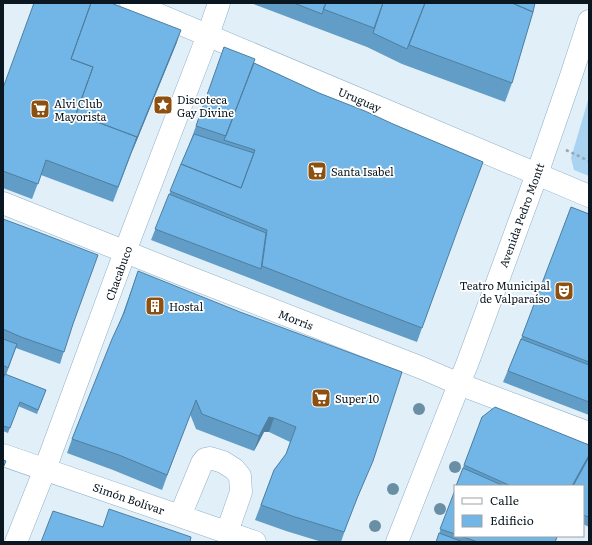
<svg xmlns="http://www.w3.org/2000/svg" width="592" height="545" font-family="Literata,serif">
	<rect width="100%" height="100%" fill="#e1eff9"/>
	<!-- park -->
	<path fill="#aad3f1" d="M589 97V176L574 170 571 158Z"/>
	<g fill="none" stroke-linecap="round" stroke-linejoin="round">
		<defs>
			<path id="minor" d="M131 3 589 196
				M3 203 181 274 422 368 459 384 589 433
				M3 455 255 542
				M180 516 202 463 205 459 210 458 223 462 234 469 240 476 241 492 227 532
				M16 542 45 469 132 233 208 35 219 3"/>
			<path id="major" d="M397 542 469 359 537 174 571 76 589 21"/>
		</defs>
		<!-- minor casing -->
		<use href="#minor" stroke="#8fb0c8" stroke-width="23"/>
		<!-- major casing -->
		<use href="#major" stroke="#8fb0c8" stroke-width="23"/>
		<!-- path -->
		<path stroke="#98a6b0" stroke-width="2.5" stroke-dasharray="3 3" stroke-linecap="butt" d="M566 150 589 161"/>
		<!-- minor -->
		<use href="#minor" stroke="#fff" stroke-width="22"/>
		<!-- major -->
		<use href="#major" stroke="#fff" stroke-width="22"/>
	</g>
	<!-- trees -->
	<g fill="#6a8fa5">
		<circle cx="419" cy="409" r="6"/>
		<circle cx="455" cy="467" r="6"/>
		<circle cx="393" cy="489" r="6"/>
		<circle cx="440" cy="509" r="6"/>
		<circle cx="375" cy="526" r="6"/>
	</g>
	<!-- wall -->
	<path fill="#619dc6" d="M251 3H535L512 83 505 102 402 64 367 47Z
		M177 42 132 152 113 202 41 175 32 199 3 188V88Z
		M224 47 254 63 319 93 483 162 457 230 417 342 339 313 257 281 151 240 192 137Z
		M571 207 589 214V415L503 382 521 339Z
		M3 219 72 325 60 364 16 348 6 375 46 390 37 414 18 406 8 433 3 431V379L4 376 3 375Z
		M138 271 367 475 352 510 341 542H322L286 531 255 520 274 470 286 454 290 442 269 432H264L254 451 196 429 190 414 162 490 113 470 67 453 72 439 122 316Z
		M482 417 589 445V527L583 524V486H456Z
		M455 490V536H554L557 537 556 541 558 542H436Z"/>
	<!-- shaded-wall -->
	<path fill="#4f7fa1" d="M181 30 177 42 132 152 136 140Z
		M269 417 274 418 269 432H264L254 451 259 436Z
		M589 455V459L574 486H572Z"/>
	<!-- building -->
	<path fill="#71b6e6" stroke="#4f7fa1" d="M34 3H91L71 59 93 67 76 114 137 137 118 187 46 160 38 184 3 171V88Z
		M91 3H111L181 30 136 140 137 137 76 114 93 67 71 59Z
		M294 3H326L322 14Z
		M326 3H383L374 28 323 9Z
		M383 3H425L407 49 373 33Z
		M425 3H512L533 12 512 83 409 45Z
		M512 3H535L533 12Z
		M224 47 255 59 226 136 196 126Z
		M254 63 319 93 365 111 393 124 483 162 462 218 422 328 344 298 262 266 267 230 170 191 181 164 241 188 255 150 224 140Z
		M194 134 254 153 241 188 181 164Z
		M169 194 266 233 261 269 155 229Z
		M571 207 589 214V362L522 336Z
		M3 219 30 229 98 255 73 324 64 352 21 337 3 329Z
		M138 271 240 312 402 372 373 461 358 496 344 532 292 516 261 505 274 470 286 454 296 427 274 418 269 417 259 436 202 414 196 400 167 475 119 455 72 439 112 339 124 313Z
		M3 339 17 344 8 368 3 365Z
		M521 339 589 365V402L508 371Z
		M5 374 46 390 38 410 20 402 10 428 3 426V379Z
		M495 407 589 445V455L572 486H511L464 465 482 417Z
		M589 457V517L583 515V486H573Z
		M3 460 6 461 3 468Z
		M463 468 504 486H456Z
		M455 490V534L440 529Z
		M109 509 191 537 190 542H41L53 511 103 527Z
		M439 533 463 542H436Z
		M460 536H554L557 537 555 542H478Z"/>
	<!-- icons -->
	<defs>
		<symbol id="sight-square" viewBox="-11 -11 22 22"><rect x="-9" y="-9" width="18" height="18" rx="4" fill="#8c5010" stroke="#fff"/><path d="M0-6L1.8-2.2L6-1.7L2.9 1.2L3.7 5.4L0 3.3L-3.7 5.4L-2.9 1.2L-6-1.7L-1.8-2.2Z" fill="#fff"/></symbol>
		<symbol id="supermarket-square" viewBox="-11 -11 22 22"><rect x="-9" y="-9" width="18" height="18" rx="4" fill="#8c5010" stroke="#fff"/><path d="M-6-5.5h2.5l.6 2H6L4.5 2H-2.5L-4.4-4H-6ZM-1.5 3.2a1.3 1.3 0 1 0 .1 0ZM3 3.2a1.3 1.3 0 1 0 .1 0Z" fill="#fff"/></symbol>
		<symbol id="theatre-square" viewBox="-11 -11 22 22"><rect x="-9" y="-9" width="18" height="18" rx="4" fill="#8c5010" stroke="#fff"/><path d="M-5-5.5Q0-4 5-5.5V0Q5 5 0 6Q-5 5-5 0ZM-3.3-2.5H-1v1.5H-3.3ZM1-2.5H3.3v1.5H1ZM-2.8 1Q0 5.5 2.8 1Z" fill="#fff"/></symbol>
		<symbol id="building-square" viewBox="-11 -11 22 22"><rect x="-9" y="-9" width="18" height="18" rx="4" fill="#8c5010" stroke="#fff"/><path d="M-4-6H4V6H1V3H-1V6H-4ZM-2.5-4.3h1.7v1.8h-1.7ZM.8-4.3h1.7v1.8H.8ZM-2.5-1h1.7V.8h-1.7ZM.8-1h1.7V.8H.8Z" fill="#fff"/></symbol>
	</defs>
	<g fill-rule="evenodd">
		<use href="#sight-square" x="152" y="94" width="22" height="22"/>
		<use href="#supermarket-square" x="29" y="98" width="22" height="22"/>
		<use href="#supermarket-square" x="306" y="160" width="22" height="22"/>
		<use href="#theatre-square" x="553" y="280" width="22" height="22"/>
		<use href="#building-square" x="144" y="295" width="22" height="22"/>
		<use href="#supermarket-square" x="310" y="387" width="22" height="22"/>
	</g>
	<g text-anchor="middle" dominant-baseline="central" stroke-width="3.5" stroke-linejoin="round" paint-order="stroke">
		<!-- poi labels -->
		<g font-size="11" fill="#0a1720" stroke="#fff" text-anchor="start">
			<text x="177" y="99">Discoteca<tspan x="177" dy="13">Gay Divine</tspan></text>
			<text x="54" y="103">Alvi Club<tspan x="54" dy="13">Mayorista</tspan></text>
			<text x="331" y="171">Santa Isabel</text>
			<text x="550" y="285" text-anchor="end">Teatro Municipal<tspan x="550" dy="13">de Valparaíso</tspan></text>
			<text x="169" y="306">Hostal</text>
			<text x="335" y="398">Super 10</text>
		</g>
		<!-- street labels -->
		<g font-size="11" fill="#0a1720" stroke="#fff">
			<text transform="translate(360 99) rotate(23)">Uruguay</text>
			<text transform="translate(521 215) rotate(-70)">Avenida Pedro Montt</text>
			<text transform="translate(118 273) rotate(-70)">Chacabuco</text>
			<text transform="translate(296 319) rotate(21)">Morris</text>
			<text transform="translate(129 498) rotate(19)">Simón Bolívar</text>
		</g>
	</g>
	<!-- border -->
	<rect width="592" height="545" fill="none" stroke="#0a1720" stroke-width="8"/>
	<!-- legend -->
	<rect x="454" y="485" width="130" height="52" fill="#ffffff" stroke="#9da2a6"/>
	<rect x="462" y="498" width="20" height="6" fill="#ffffff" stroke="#9da2a6"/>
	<text x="490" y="505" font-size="12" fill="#0a1720">Calle</text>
	<rect x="462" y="515" width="20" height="12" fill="#71b6e6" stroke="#9da2a6"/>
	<text x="490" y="525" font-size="12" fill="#0a1720">Edificio</text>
</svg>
